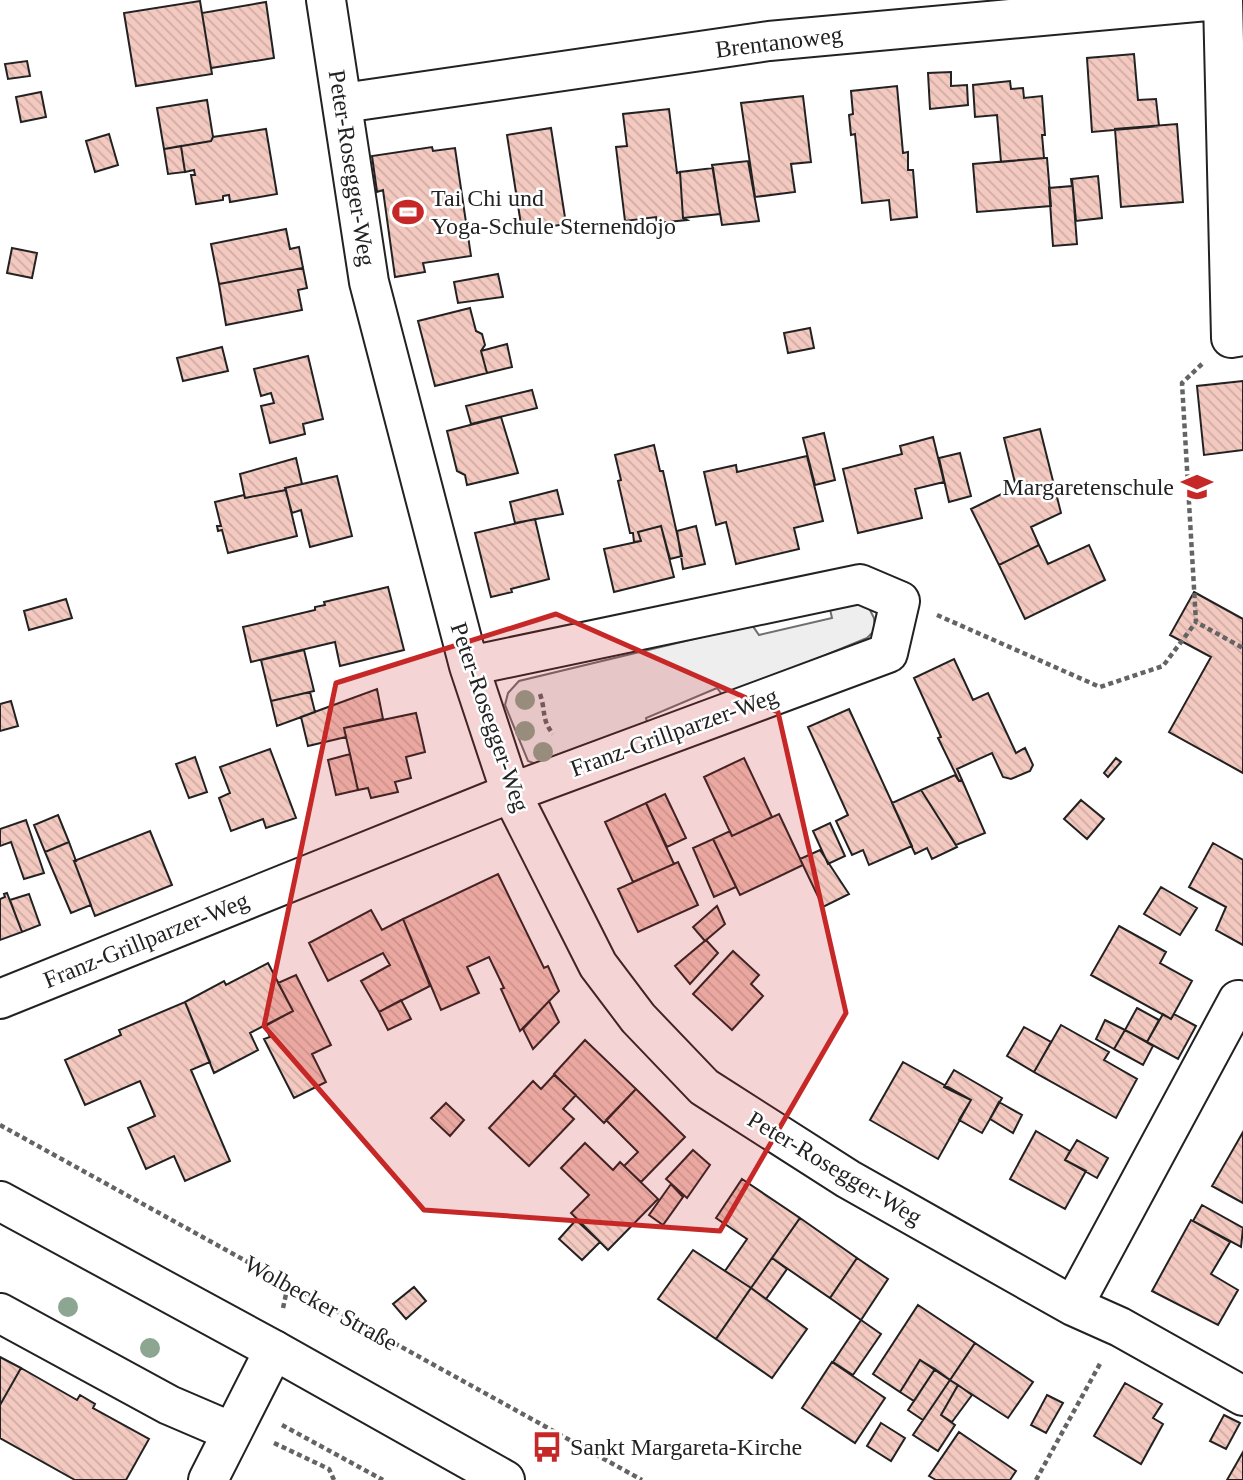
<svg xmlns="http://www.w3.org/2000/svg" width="1243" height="1480" font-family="Georgia,serif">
	<defs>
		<pattern id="building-back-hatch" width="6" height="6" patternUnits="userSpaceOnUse" patternTransform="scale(1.75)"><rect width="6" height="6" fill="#f3c9c0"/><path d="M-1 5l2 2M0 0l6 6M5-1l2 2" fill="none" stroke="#d0aca5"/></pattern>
	</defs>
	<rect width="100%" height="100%" fill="#fff"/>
	<!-- grass -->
	<path fill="#eee" stroke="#6f6f6f" stroke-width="2" d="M851 601 867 604 874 618 875 630 867 638 724 697 717 688 646 718 649 730 549 769 528 761 505 705 508 693 519 681 752 625 759 635 832 618 829 605Z"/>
	<!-- building -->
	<path fill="url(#building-back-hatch)" stroke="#222" stroke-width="2" d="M200 1 212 74 136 86 124 13Z
		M266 2 274 58 211 68 202 13Z
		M1134 54 1138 100 1156 99 1159 126 1092 132 1087 58Z
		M27 61 30 76 8 79 5 64Z
		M951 72V86L967 85 968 105 930 109 928 73Z
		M1010 81 1011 89 1023 88 1024 98 1042 96 1045 135H1042L1044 158 1001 162 997 115 975 117 973 85Z
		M897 86 903 153 908 152V170H913L917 217 891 220 889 200 862 203 855 134 851 135 849 115 853 114 851 91Z
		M41 92 46 117 21 122 16 97Z
		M803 96 811 162 791 164 795 192 755 197 741 103Z
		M207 100 213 137 211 141 164 149 157 108Z
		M669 109 677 173 680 172 683 218 687 220 657 223 656 217 625 221 616 147 627 146 623 114Z
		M1177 124 1183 202 1121 207 1115 129Z
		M551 128 566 224 522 231 507 135Z
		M266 129 277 194 230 202 229 195 223 196V200L196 204 191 175H195L194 170 185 172 181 146 211 141 213 137Z
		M109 134 118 165 95 172 86 141Z
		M181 146 185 172 168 174 164 149Z
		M432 147 433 151 455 148 471 256 423 263 425 272 395 277 383 190 377 192 372 156Z
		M1044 158H1047L1051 206 977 212 973 164Z
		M748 161 759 221 722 225 712 165Z
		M713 168 720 214 683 218 680 172Z
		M1098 176 1102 218 1076 221 1072 179Z
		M1071 179H1072L1077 244 1053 246 1049 188 1072 186Z
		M286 229 290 249 299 247 303 268 219 284 211 244Z
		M12 248 37 253 32 278 7 273Z
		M303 268 307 288 298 290 302 310 226 325 219 284Z
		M498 274 503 297 458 303 454 282Z
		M470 308 476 331 482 334 485 345 481 351 487 373 435 386 418 321Z
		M810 328 814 348 788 353 784 333Z
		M507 344 512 367 487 373 481 351Z
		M222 347 228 371 183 381 177 358Z
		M308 356 323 419 303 424 305 434 270 443 261 406 274 403 271 393 261 396 254 369Z
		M1243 381V450L1204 455 1197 386Z
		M532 390 537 408 471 424 466 406Z
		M501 417 518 473 467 485 465 475 457 471 447 431Z
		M1040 429 1061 513 1031 527 1039 545 999 565 971 509 1016 487 1004 438Z
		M824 433 835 480 815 485 803 438Z
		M933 437 944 482 915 489 922 518 858 533 843 469 902 454 900 446Z
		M654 445 660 471H663L682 556 670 559 661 526 638 532 641 541 634 542 633 533H630L618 481 621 480 615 455Z
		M960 453 971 496 949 502 939 458Z
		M807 456 823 521 794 528 799 549 736 564 726 522 716 525 704 472 736 465 737 472Z
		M296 458 302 484 285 488 286 490 245 498 240 474Z
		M337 476 352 536 310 547 301 510 292 513 285 488Z
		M286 490 297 536 228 553 222 530 218 531 217 526H221L215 502 244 495 245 498Z
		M557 490 563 514 515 523 510 502Z
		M535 519 549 579 511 589 512 592 491 597 475 533Z
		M661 526 674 577 614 592 604 549 641 541 638 532Z
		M696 526 705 564 683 569 677 531Z
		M1039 545 1048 564 1089 545 1105 580 1025 619 999 565Z
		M388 587 404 650 340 666 335 642 251 662 243 627 315 610V607L325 605 324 602Z
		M1194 592 1243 619V773L1169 732 1211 657 1170 635Z
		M66 599 72 618 29 630 24 611Z
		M304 650 314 691 271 701 261 660Z
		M954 659 973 700 988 693 1016 753 1025 748 1033 765 1030 771 1011 779 1003 777 992 753 957 769 962 780 959 781 938 738 941 737 914 678Z
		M377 689 383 719 344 728 346 737 308 746 301 717Z
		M310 692 315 712 277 726 271 701Z
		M11 701 18 726 0 731V704Z
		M849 709 912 846 869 865 863 850 852 855 836 821 848 815 808 727Z
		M416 713 425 752 406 757 411 778 395 782 398 792 371 798 368 788 358 790 344 728Z
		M270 749 296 818 266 828 263 819 231 831 219 798 230 793 220 767Z
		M350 754 358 790 336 795 328 760Z
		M195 757 207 792 189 798 176 764Z
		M744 758 772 817 732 836 704 777Z
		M1116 758 1121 762 1108 777 1104 773Z
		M955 775 959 781 962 780 985 833 956 845 921 790Z
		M921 790 957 847 932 859 927 848 915 854 892 803Z
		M665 794 686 838 667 847 646 803Z
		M1081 800 1104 819 1087 839 1064 819Z
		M646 803 674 864 633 882 605 822Z
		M779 814 803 865 740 895 713 839 730 831 732 836Z
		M58 815 69 842 45 852 34 825Z
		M26 820 44 873 24 879 11 842 0 846V829Z
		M830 823 845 856 828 864 813 831Z
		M150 831 172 885 95 916 74 861Z
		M713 839 736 887 714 897 693 848Z
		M69 842 76 861H74L91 905 71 913 45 852Z
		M1213 843 1243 860V945L1216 930 1226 907 1189 887Z
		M820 850 849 894 823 907 800 859Z
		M678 862 698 905 638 932 618 889Z
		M498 874 544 968 548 966 559 991 520 1031 501 989 504 988 489 957 467 967 479 993 441 1010 403 919Z
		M1161 887 1197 908 1180 935 1144 914Z
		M7 893 22 932 0 940V899L5 897 4 894Z
		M29 894 40 925 22 932 10 900Z
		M717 906 725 924 705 941 693 927Z
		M371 910 382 930 403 919 430 986 379 1012 361 981 390 965 383 953 328 981 309 943Z
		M1119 926 1166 952 1160 963 1192 981 1171 1019 1091 975Z
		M706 940 718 953 690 984 675 966Z
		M733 951 759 975 751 984 763 996 732 1030 693 994Z
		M268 963 293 1011 250 1033 258 1050 214 1073 185 1002 224 981 226 985Z
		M296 975 331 1045 312 1054 326 1082 294 1098 264 1039 270 1037 265 1026 293 1011 278 983Z
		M401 1000 411 1019 388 1030 379 1012Z
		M549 1001 559 1022 533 1049 523 1029Z
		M185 1002 210 1062 191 1070 230 1161 185 1181 174 1156 146 1169 128 1128 155 1116 140 1081 85 1105 65 1060 121 1035 119 1030Z
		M1137 1008 1159 1020 1147 1042 1125 1030Z
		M1163 1014 1171 1019 1174 1014 1196 1026 1178 1059 1147 1042Z
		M1105 1020 1125 1030 1114 1049 1096 1039Z
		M1061 1025 1109 1052 1104 1060 1137 1079 1116 1118 1034 1072Z
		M1024 1027 1051 1042 1034 1072 1007 1056Z
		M1125 1030 1153 1046 1143 1065 1114 1049Z
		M585 1040 636 1089 604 1123 554 1074Z
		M903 1062 971 1100 938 1159 870 1120Z
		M954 1070 1002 1098 982 1133 959 1120 971 1100 944 1087Z
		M554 1075 576 1095 563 1109 574 1119 529 1166 489 1128 533 1081 541 1089Z
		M636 1089 685 1137 641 1182 624 1166 638 1152 606 1120Z
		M999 1102 1022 1115 1013 1133 990 1119Z
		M446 1103 464 1120 450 1136 431 1118Z
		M1036 1131 1070 1151 1065 1160 1086 1171 1065 1209 1010 1179Z
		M1243 1132V1203L1212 1186Z
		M1077 1140 1108 1158 1097 1178 1065 1160Z
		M585 1143 613 1170 620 1162 658 1199 608 1250 571 1213 589 1195 561 1168Z
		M693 1150 710 1165 687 1198 666 1179Z
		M742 1179 800 1218 751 1288 725 1271 747 1239 716 1218Z
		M671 1184 683 1197 663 1225 649 1215Z
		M1202 1205 1243 1228 1241 1247 1193 1221Z
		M800 1218 857 1258 830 1298 772 1258Z
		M576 1220 600 1242 582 1260 559 1239Z
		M1191 1220 1230 1242 1211 1274 1238 1290 1218 1325 1152 1291Z
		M693 1250 751 1288 716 1339 658 1299Z
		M772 1258 787 1269 766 1299 751 1288Z
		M857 1258 888 1279 861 1320 830 1298Z
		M414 1287 426 1301 406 1319 393 1304Z
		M751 1288 807 1329 772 1378 716 1339Z
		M918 1305 975 1343 950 1380 920 1360 900 1392 873 1374Z
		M861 1320 881 1334 853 1375 833 1362Z
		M975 1343 1033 1382 1008 1418 950 1380Z
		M0 1357 21 1368 0 1405Z
		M920 1360 935 1369 914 1401 900 1392Z
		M832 1362 885 1398 855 1443 802 1408Z
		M21 1368 77 1400 80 1395 95 1404 93 1408 149 1439 126 1480H75L0 1438V1405Z
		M935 1369 950 1380 923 1420 908 1410Z
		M950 1380 958 1385 941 1415 955 1425 938 1451 913 1435Z
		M1125 1383 1162 1404 1153 1418 1163 1424 1141 1464 1094 1436Z
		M958 1385 972 1395 952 1422 941 1415Z
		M1047 1395 1063 1403 1046 1433 1031 1425Z
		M1224 1415 1240 1423 1226 1449 1210 1441Z
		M881 1423 905 1438 891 1461 867 1446Z
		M959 1432 1016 1471 1010 1480H936L929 1476Z
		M1243 1452V1480H1227Z"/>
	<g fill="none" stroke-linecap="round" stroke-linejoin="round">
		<defs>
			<path id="minor" d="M326 0 369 282 469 666 511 793 598 965 638 1018 704 1087 848 1179 1073 1306 1120 1327 1243 1396
				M1223 0 1231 338 1243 336
				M343 103 769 41 1218 0
				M0 999 511 793 888 653 900 601 860 584 469 666
				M1073 1306 1238 1000
				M0 1313 169 1405 232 1432
				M208 1480 274 1350"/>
			<path id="major" d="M0 1201 274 1350 505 1480"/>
		</defs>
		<!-- minor casing -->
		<use href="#minor" stroke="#222" stroke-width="42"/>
		<!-- major casing -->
		<use href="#major" stroke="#222" stroke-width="42"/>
		<!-- path -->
		<path stroke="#646464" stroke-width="4.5" stroke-dasharray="5 3.5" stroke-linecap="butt" d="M1202 364 1182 383 1196 622 1243 648
			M937 615 1100 687 1163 666 1196 622
			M540 694C546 711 541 719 553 734
			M0 1125 642 1480
			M283 1308 288 1285
			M282 1425 383 1480
			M274 1443 329 1469 334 1480
			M1036 1480 1101 1362"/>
		<!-- minor -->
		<use href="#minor" stroke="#fff" stroke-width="38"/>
		<!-- major -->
		<use href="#major" stroke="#fff" stroke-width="38"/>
	</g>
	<!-- trees -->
	<g fill="#8da692">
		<circle cx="525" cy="700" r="10"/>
		<circle cx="525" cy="731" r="10"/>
		<circle cx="543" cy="752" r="10"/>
		<circle cx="68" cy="1307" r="10"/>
		<circle cx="150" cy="1348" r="10"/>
	</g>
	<!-- marked area -->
	<path fill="#c62828" fill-opacity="0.2" stroke="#c62828" stroke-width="5" stroke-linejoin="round" d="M556 614 778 712 846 1013 720 1231 424 1210 264 1026 336 683Z"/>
	<!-- icons -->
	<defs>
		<symbol id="stadium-bare" viewBox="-9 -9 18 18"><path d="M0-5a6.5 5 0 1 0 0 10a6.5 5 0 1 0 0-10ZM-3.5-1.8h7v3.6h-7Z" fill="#c62828" stroke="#fff" stroke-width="2.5" paint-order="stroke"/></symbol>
		<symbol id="school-bare" viewBox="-9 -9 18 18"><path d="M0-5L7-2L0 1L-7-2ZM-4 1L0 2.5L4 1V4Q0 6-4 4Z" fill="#c62828" stroke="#fff" stroke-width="2.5" paint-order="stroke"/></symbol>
		<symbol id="bus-bare" viewBox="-9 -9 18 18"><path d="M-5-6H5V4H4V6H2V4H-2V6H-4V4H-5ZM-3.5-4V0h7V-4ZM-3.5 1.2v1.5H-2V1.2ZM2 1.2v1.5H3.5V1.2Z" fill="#c62828" stroke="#fff" stroke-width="2.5" paint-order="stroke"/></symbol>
	</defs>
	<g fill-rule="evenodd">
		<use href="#stadium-bare" x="386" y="190" width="44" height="44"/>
		<use href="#school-bare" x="1175" y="465" width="44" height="44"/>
		<use href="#bus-bare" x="525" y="1425" width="44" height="44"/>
	</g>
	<g text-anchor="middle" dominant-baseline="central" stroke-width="5" stroke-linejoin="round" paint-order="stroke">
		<!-- street labels -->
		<g font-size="24" fill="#222" stroke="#fff">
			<text transform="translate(779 42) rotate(-7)">Brentanoweg</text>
			<text transform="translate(352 168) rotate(81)">Peter-Rosegger-Weg</text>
			<text transform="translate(490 717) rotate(71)">Peter-Rosegger-Weg</text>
			<text transform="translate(674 732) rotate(-20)">Franz-Grillparzer-Weg</text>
			<text transform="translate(146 940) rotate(-22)">Franz-Grillparzer-Weg</text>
			<text transform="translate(835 1168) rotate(31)">Peter-Rosegger-Weg</text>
			<text transform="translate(321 1303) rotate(29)">Wolbecker Straße</text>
		</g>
		<!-- poi labels -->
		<g font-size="24" fill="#222" stroke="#fff" text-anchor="start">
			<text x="431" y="198">Tai Chi und<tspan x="431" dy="28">Yoga-Schule Sternendojo</tspan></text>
			<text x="1174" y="487" text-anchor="end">Margaretenschule</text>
			<text x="570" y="1447">Sankt Margareta-Kirche</text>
		</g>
	</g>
</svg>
